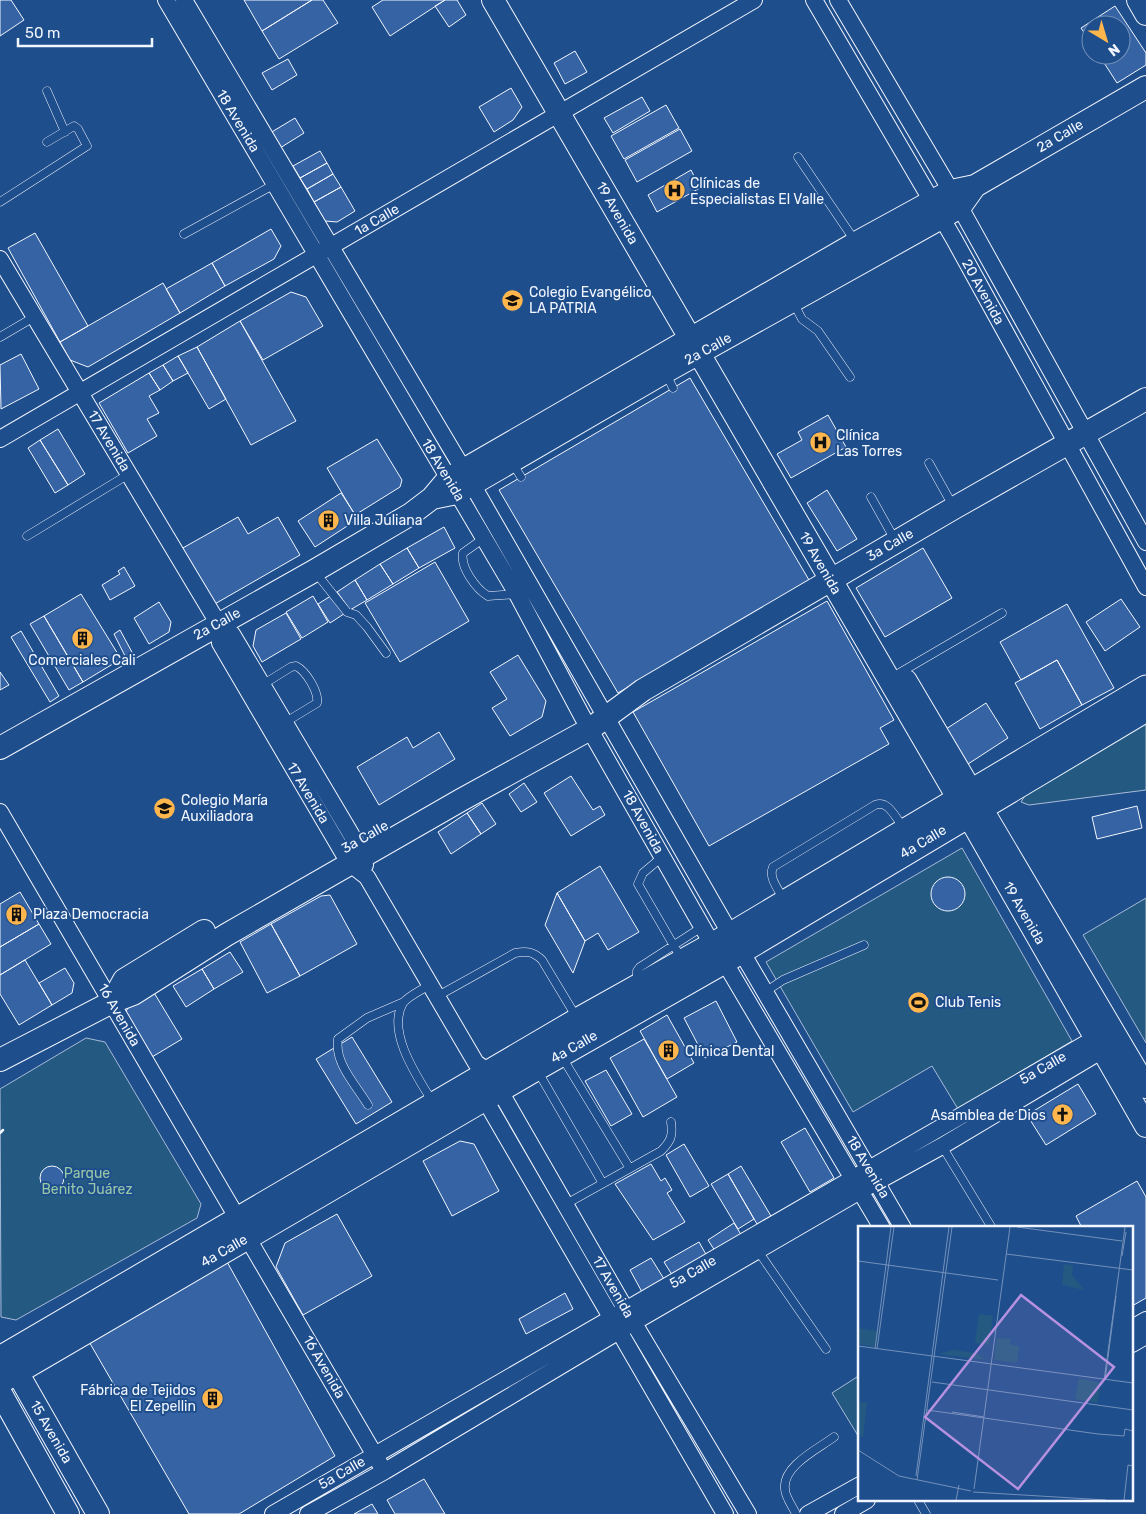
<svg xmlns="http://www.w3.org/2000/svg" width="1146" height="1514" font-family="Rubik,sans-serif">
	<rect width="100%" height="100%" fill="#1f4e8c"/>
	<!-- green -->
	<path fill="#245a82" stroke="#a8bbd7" d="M1146 722V790L1029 805 1021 802 1026 794Z
		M962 848 1072 1041 958 1109 932 1066 853 1112 766 962Z
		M1146 898V1043L1083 935Z
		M86 1038 105 1042 201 1204 197 1218 16 1320 1 1317 0 1089Z
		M860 1375V1439L832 1393Z"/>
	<!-- building -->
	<path fill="#3563a3" stroke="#f2f6ff" d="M0 0H11L24 20 0 36Z
		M244 0H312L262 31Z
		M312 0H323L338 23 279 59 262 31Z
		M383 0H445L390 36 372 7Z
		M445 0H457L466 15 449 27 435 6Z
		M1115 6 1146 53V65L1117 83 1099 55H1121V25H1091V43L1081 28Z
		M575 51 587 72 565 84 554 63Z
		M288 59 297 75 272 90 262 73Z
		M511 88 522 107 513 120 494 132 479 107Z
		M642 97 650 111 613 133 604 118Z
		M666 105 679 128 624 159 611 136Z
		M295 118 304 133 280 148 270 133Z
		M680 129 692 151 637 182 625 160Z
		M320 151 327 163 300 178 293 166Z
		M327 163 333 174 307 189 300 178Z
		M691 170 700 188 657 212 648 195Z
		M333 174 341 187 314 202 307 189Z
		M341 187 355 211 337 222 325 221 314 202Z
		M271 229 281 246 274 259 225 286 212 263Z
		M35 233 88 326 60 342 8 248Z
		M212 263 225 286 180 313 166 289Z
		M163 283 180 313 88 367 70 360 60 342Z
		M291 292 306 297 323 326 263 360 240 321Z
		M240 321 296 421 251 445 197 347Z
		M197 347 226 399 209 409 178 356Z
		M21 354 39 389 1 409 0 365Z
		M178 356 188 373 173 381 163 365Z
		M163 365 173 381 160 390 149 373Z
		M149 373 160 390 149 396 159 413 147 419 157 436 128 453 99 403Z
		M690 378 809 580 618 693 499 490Z
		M828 415 846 447 791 478 777 454 802 440 798 432Z
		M58 429 85 474 68 485 40 440Z
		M377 439 402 480 400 487 355 515 327 468Z
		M40 440 68 485 55 493 28 448Z
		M827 490 857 539 837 551 807 503Z
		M341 493 358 519 315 547 298 521Z
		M238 517 248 534 278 517 300 555 213 605 181 549Z
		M444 527 455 548 419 568 407 548Z
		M407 548 419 568 393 584 380 564Z
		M923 548 952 598 885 637 856 588Z
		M435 562 469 621 400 662 365 603Z
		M380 564 393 584 367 600 355 580Z
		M124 567 135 586 110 600 102 585 120 574 118 571Z
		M355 580 367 600 350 610 337 592Z
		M337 592 350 610 330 623 318 604Z
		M81 594 121 659 83 682 44 616Z
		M313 596 328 622 302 638 286 612Z
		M1121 599 1140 627 1105 651 1086 622Z
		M827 601 894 720 880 728 889 744 709 846 633 712Z
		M159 602 171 622 169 632 149 644 134 618Z
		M1067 604 1114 688 1082 705 1057 660 1021 680 1000 642Z
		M286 613 301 639 262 662 253 646 256 630Z
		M44 616 83 682 69 690 30 624Z
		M120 630 133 654 126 658 114 634Z
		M21 631 59 696 50 702 11 637Z
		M518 655 546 701 542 717 510 736 492 708 507 699 490 672Z
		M1057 660 1082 705 1040 729 1015 683Z
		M0 672 9 685 0 690Z
		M986 703 1008 738 968 764 946 729Z
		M439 732 455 759 379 805 357 767 407 737 413 748Z
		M571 776 593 810 600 806 605 815 571 836 544 793Z
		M524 783 537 802 521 812 509 794Z
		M482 803 496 824 481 834 467 813Z
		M1137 806 1142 828 1097 839 1092 817Z
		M467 813 481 834 451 854 438 832Z
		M600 866 639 932 608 950 598 933 585 941 557 893Z
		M931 894a17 17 0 1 1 34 0a17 17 0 1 1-34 0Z
		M20 892 39 924 0 947V904Z
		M557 893 585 941 573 973 545 925Z
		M330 895 357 944 300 976 271 924 321 896Z
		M39 924 51 944 0 975V947Z
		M271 924 300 976 267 993 240 942Z
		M230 952 243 972 214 989 202 969Z
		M25 960 52 1005 19 1025 0 994V975Z
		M65 968 74 983 72 993 52 1005 39 983Z
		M202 969 214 989 186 1007 173 986Z
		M153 991 182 1039 152 1057 125 1013 130 1005Z
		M716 1001 737 1042 705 1058 684 1018Z
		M667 1015 694 1063 667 1079 640 1031Z
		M352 1037 392 1102 356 1124 316 1059Z
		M644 1039 677 1097 643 1117 610 1058Z
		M606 1070 632 1114 611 1126 585 1081Z
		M1078 1084 1096 1114 1046 1145 1027 1115Z
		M805 1128 834 1178 810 1192 781 1142Z
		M460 1141 474 1144 499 1191 452 1216 423 1161Z
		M684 1144 709 1186 690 1197 666 1155Z
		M651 1164 661 1181 665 1178 672 1190 667 1193 685 1222 653 1240 615 1184Z
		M741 1166 771 1216 757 1224 728 1174Z
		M40 1178a12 12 0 1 1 24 0a12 12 0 1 1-24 0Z
		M728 1174 754 1219 738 1229 711 1184Z
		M1137 1181 1146 1197V1298L1132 1306V1228H1082L1076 1216Z
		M337 1214 372 1276 303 1315 276 1267 285 1243Z
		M734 1223 743 1238 717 1254 708 1240Z
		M699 1242 708 1258 674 1278 664 1262Z
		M651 1258 664 1279 642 1292 630 1270Z
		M226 1260 335 1456 239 1514H189L88 1340Z
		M565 1293 573 1309 526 1334 519 1319Z
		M424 1479 445 1514H395L387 1500Z
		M372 1504 378 1514H354Z"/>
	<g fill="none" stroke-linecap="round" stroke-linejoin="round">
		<defs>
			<path id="lane" d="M47 91 65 132
				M798 157 855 241
				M0 202 87 146 78 129 74 126 47 142
				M184 234 275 184
				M793 302 802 319 818 331 850 377
				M0 337 34 317
				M666 374 673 388
				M929 463 953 506
				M513 464 521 477
				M871 497 895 540
				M27 536 129 474
				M484 538 463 553C460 567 476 589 488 596L517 594
				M316 573 347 612 356 615 367 627 386 653
				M896 675 1002 613
				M262 685 291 667 296 666C306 671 319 692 317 703L284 723
				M662 857 643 873 638 884 681 958
				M784 900C779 890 768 878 773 867L875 805C889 799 896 820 905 829
				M637 983V971L640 967 702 927
				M429 985C422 990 408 996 403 1003 386 1032 418 1078 432 1101
				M765 992 783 980 864 945
				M436 997 515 953C526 951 533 951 542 960L577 1018
				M562 1057 629 1167
				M537 1070 602 1182
				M368 1105C356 1085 334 1063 338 1039L367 1018 404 1002
				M942 1146 992 1228
				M566 1204 661 1151C671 1141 673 1136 671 1122
				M758 1251 826 1349
				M918 1500 926 1514
				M796 1514C793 1507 785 1497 785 1489 782 1466 818 1449 834 1437"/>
			<path id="street" d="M166 0 517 594 582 716 712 944
				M184 0 472 484 731 935
				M814 0 954 239 1146 587
				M838 0 951 191 1146 542
				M0 259 218 623 232 634 348 829 363 855 365 865
				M0 439 754 0
				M218 623 220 643 349 863 367 877 476 1063 489 1072 626 1310 748 1514
				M0 812 238 1219
				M741 951 903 1228
				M724 961 882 1228
				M480 1091 725 1514
				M247 1237 380 1464
				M1132 1328 1146 1320
				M1132 1344 1146 1336
				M273 1514 1104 1033
				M308 1514 385 1471 619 1331 860 1191 942 1146 1111 1045
				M808 1514 860 1485
				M843 1514 867 1500"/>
			<path id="secondary" d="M493 0 968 815 1146 1126
				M1138 0 1146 14
				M432 498 457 493 665 372 941 218 960 207 975 186
				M906 681 1146 1087
				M0 748 314 571 411 514 432 498 448 479 856 243 951 191 975 186 1146 87
				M112 1002 124 980 204 931
				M0 1060 112 1002 133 994 226 935 461 800 590 729 643 690 954 508 1146 399
				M7 1357 17 1372 98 1514
				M0 1392 68 1514"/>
			<path id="primary" d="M0 1359 579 1020 731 935 1146 688
				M0 1381 536 1068 724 961 1146 709"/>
		</defs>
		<!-- lane casing -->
		<use href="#lane" stroke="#f2f6ff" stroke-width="9"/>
		<!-- street casing -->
		<use href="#street" stroke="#f2f6ff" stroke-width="18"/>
		<!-- secondary casing -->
		<use href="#secondary" stroke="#f2f6ff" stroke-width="24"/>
		<!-- primary casing -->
		<use href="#primary" stroke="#f2f6ff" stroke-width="27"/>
		<!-- lane -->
		<use href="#lane" stroke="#1f4e8c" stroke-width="8"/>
		<!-- street -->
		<use href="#street" stroke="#1f4e8c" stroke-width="16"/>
		<!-- secondary -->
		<use href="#secondary" stroke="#1f4e8c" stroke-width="22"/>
		<!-- primary -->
		<use href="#primary" stroke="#1f4e8c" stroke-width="25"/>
		<!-- wall -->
		<path stroke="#f2f6ff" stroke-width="2.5" d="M0 1133 3 1130"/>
	</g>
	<!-- icons -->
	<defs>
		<symbol id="hospital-disc" viewBox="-11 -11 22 22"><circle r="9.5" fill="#ffb74d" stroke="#1f4e8c"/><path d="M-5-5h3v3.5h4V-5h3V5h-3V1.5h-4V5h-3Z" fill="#111"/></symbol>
		<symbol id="school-disc" viewBox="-11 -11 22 22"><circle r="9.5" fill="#ffb74d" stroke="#1f4e8c"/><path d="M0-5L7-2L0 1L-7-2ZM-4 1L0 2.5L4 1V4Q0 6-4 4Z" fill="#111"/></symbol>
		<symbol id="building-disc" viewBox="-11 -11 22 22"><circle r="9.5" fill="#ffb74d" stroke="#1f4e8c"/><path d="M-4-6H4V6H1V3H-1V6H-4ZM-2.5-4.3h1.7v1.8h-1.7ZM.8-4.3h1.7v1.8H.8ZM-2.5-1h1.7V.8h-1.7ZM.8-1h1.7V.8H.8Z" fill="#111"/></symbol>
		<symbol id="university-disc" viewBox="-11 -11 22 22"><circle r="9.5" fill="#ffb74d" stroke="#1f4e8c"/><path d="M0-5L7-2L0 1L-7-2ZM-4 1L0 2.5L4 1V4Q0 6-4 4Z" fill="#111"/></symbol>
		<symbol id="stadium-disc" viewBox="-11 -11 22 22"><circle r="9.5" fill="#ffb74d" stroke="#1f4e8c"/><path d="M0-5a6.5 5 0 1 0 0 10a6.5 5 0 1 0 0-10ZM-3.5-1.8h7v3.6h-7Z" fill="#111"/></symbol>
		<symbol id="church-disc" viewBox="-11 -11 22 22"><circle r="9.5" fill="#ffb74d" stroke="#1f4e8c"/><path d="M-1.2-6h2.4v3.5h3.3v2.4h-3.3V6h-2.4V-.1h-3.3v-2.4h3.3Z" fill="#111"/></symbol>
	</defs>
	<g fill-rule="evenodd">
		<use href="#hospital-disc" x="662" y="178" width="25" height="25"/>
		<use href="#school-disc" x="500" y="288" width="25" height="25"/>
		<use href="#hospital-disc" x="808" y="430" width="25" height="25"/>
		<use href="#building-disc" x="316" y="508" width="25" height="25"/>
		<use href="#building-disc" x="70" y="626" width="25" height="25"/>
		<use href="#university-disc" x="152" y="796" width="25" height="25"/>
		<use href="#building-disc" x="4" y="902" width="25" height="25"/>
		<use href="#stadium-disc" x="906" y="990" width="25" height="25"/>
		<use href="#building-disc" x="656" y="1038" width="25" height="25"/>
		<use href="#church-disc" x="1050" y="1102" width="25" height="25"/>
		<use href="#building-disc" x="200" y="1386" width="25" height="25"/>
	</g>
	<g text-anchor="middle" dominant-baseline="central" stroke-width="4" stroke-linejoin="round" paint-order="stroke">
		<!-- street labels -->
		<g font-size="14" fill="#f2f6ff" stroke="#1f4e8c">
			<text transform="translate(238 121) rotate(59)">18 Avenida</text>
			<text transform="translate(1060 136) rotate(-30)">2a Calle</text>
			<text transform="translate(617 213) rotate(60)">19 Avenida</text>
			<text transform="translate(377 220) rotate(-30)">1a Calle</text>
			<text transform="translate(983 292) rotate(61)">20 Avenida</text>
			<text transform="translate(708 349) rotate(-29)">2a Calle</text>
			<text transform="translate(109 441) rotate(59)">17 Avenida</text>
			<text transform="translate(443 470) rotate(59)">18 Avenida</text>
			<text transform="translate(890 545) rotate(-30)">3a Calle</text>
			<text transform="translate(820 563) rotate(60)">19 Avenida</text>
			<text transform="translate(217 624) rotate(-29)">2a Calle</text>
			<text transform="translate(308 793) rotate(59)">17 Avenida</text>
			<text transform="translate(643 822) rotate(61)">18 Avenida</text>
			<text transform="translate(365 837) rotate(-30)">3a Calle</text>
			<text transform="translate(923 842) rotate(-31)">4a Calle</text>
			<text transform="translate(1024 913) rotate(60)">19 Avenida</text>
			<text transform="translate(119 1015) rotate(60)">16 Avenida</text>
			<text transform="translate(574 1047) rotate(-30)">4a Calle</text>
			<text transform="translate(1043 1068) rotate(-30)">5a Calle</text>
			<text transform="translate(868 1167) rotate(59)">18 Avenida</text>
			<text transform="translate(224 1251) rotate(-30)">4a Calle</text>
			<text transform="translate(693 1272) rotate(-30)">5a Calle</text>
			<text transform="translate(613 1287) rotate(60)">17 Avenida</text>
			<text transform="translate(324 1367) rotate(60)">16 Avenida</text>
			<text transform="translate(51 1432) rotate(60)">15 Avenida</text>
			<text transform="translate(342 1473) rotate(-30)">5a Calle</text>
		</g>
		<!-- poi labels -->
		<g font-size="14" fill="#f2f6ff" stroke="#1f4e8c" text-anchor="start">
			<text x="690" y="183">Clínicas de<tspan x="690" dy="16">Especialistas El Valle</tspan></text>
			<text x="529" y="292">Colegio Evangélico<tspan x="529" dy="16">LA PATRIA</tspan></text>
			<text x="836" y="435">Clínica<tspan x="836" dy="16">Las Torres</tspan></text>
			<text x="344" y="520">Villa Juliana</text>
			<text x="82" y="660" text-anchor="middle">Comerciales Cali</text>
			<text x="181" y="800">Colegio María<tspan x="181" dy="16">Auxiliadora</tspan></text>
			<text x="33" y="914">Plaza Democracia</text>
			<text x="935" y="1002">Club Tenis</text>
			<text x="685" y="1051">Clínica Dental</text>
			<text x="1046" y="1115" text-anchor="end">Asamblea de Dios</text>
			<text x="196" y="1390" text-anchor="end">Fábrica de Tejidos<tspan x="196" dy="16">El Zepellin</tspan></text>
		</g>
		<!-- park labels -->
		<g font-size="14" fill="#97c8a6" stroke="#1f4e8c">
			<text x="87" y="1173">Parque<tspan x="87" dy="16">Benito Juárez</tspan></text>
		</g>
	</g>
	<!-- overview -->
	<g transform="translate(858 1226)">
		<rect width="275" height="275" fill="#1f4e8c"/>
		<path d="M206 38 215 39 214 49 226 64 204 59ZM121 88 135 90 131 119 117 117ZM0 102 20 105 17 121 0 118ZM139 112 153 113 152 118 161 120 159 137 136 134ZM95 124 117 127 128 134 81 128ZM221 152 243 157 239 177 217 173ZM0 176 9 177 5 211 0 210Z" fill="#245a82"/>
		<path fill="none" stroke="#7391ba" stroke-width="1" d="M159 1 264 15M148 28 275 44M264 30 268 6M0 35 140 54M0 120 275 157M17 123 33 1M19 123 36 1M247 154 258 70M246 155 267 1M74 156 275 184M69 184 240 208 266 210 267 203 275 205M94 186 126 191M0 224 41 250 113 265M58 250 91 1M59 254 94 1M116 263 152 1M115 266 248 274M98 274 101 259M266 274 270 239 275 240"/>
		<path fill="#b691df" fill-opacity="0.15" stroke="#b691df" stroke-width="2.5" d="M163 69 256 141 160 263 67 191Z"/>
		<rect width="275" height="275" fill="none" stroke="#f2f6ff" stroke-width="2.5"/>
	</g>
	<!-- north arrow -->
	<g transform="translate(1106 40) rotate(142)"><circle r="24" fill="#1f4e8c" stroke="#7391ba"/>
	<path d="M0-4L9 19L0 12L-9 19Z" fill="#ffb74d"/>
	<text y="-8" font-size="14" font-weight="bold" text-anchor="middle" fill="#f2f6ff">N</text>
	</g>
	<!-- scale -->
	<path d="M18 38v8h134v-8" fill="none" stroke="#f2f6ff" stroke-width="2.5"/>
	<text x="25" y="38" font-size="15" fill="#f2f6ff" stroke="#1f4e8c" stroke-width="4" paint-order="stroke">50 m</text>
</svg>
